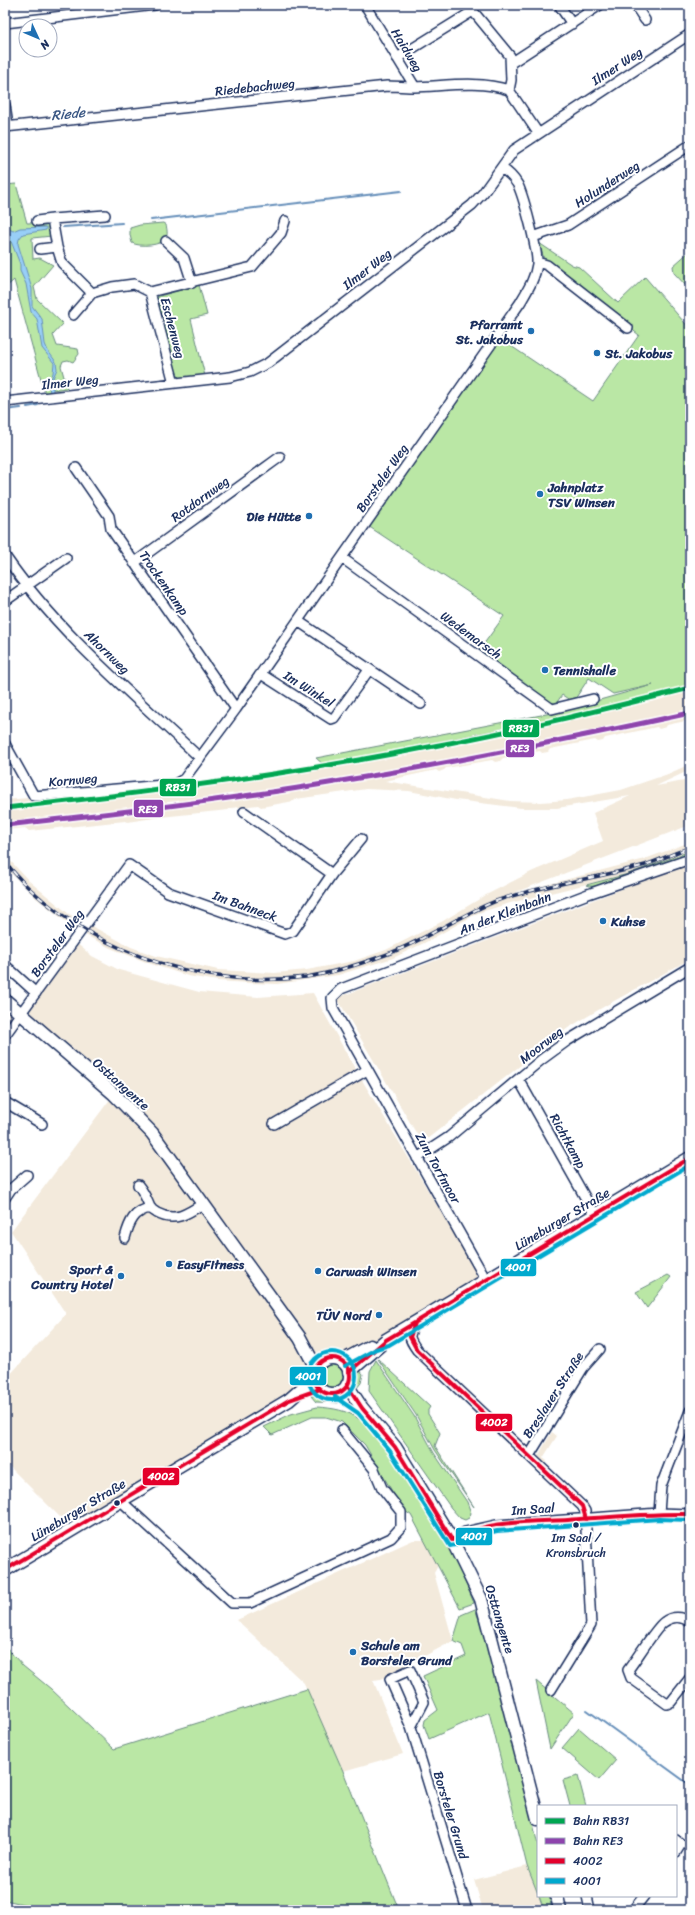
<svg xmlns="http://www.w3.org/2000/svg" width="695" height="1915" font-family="Sriracha,sans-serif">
	<rect width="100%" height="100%" fill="#fff"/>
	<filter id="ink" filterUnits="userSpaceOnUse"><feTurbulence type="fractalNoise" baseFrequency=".025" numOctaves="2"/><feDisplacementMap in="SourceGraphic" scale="8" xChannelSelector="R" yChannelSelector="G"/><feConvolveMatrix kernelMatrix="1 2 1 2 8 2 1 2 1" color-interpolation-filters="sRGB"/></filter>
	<g filter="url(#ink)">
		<!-- built -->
		<path fill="#f3eadc" d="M690 686V720L667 725 666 727 659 729 657 727 605 738 603 741 598 742 595 740 550 749 548 752 542 753 540 751 503 758 500 761 495 762 492 760 446 768 444 770 439 772 436 770 385 781 510 801 541 802 567 800 621 790 668 774 690 764V770L656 786 690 780V825L511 894 645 859 690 842V851L628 874 510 903 478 913 426 942 393 958 338 975 277 984 248 983 218 981 188 976 151 964 110 948 78 931 36 898 5 867V855L29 881 69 914 131 947 156 956 218 970 275 973 307 970 354 961 386 950 443 921 486 895 531 872 603 841 593 813 630 796 557 808H521L456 800 409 791 366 789 296 799 294 801 261 807 258 805 231 808 228 810 161 817 127 822 125 821 29 831 25 828 5 830V800L179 785 324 765 620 705Z
			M690 863V959L605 1006 568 1028 422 1143 337 998Z
			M76 943 92 956 119 970 199 992 258 997 313 993 353 1065 484 1284 348 1368 345 1363 339 1359 331 1357 324 1359 318 1364 314 1378 73 1530 5 1462V1380L66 1314 11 1231 114 1094 20 1014 5 1035V1000L19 1014Z
			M552 1432 557 1436 543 1458 547 1461 544 1467 538 1459V1456Z
			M413 1540H452L434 1573 453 1641 381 1679 373 1680 403 1754 343 1771 304 1683 237 1620Z
			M527 1866 544 1910H483L474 1880Z"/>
		<!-- green -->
		<path fill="#bae7a5" stroke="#6a8b82" d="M16 184 27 223 51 222 52 236 32 238 33 259 40 258 53 265 34 287 37 299 63 324 53 335 57 346 78 349 79 354 73 362 68 360 63 361 61 366 67 388 52 390 53 393 45 394 14 280 5 288V185Z
			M163 223 166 225C167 229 168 234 166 238 162 246 139 247 132 243L130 235V228L140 225Z
			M539 243 572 265 579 267 618 303 645 277 690 329V686L620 705 324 765 316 758 557 712 653 685 613 694 589 678 573 702 562 695 555 705 478 652 504 616 368 526 499 338 593 401 639 335 545 262Z
			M690 251V290L674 273 673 266Z
			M199 285 207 315 191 319 205 376 177 380 171 357 173 355 170 345 167 344 163 329 165 327 156 297Z
			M690 851V854C673 861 599 893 586 885L628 874Z
			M668 1275 671 1277 647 1308 636 1292Z
			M378 1359 430 1407 428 1410V1414L440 1433 435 1446 474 1507 435 1450 416 1415Z
			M376 1360 414 1416 434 1453 467 1502 471 1513 469 1518 465 1520 460 1518 451 1508 369 1391 370 1371Z
			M318 1376a13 13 0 1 1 26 0a13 13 0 1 1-26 0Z
			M358 1368 363 1374 361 1383 356 1389 354 1377Z
			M311 1396H318L343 1402 341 1403 316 1402Z
			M317 1407C332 1408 348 1410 360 1420 367 1425 373 1434 379 1440 421 1487 450 1546 474 1603L460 1608 411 1515 403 1510 365 1445 342 1422 326 1417H312L272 1435 264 1427 291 1414Z
			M475 1609 489 1646 507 1704 538 1846V1894L527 1866 489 1712 429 1739 424 1725 425 1720 438 1710 423 1676 466 1656 462 1645 453 1641 461 1615Z
			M5 1646 23 1666 51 1689 114 1749 307 1689 343 1771 399 1910H50L5 1900Z
			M536 1681 574 1713 550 1749Z
			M579 1728 616 1760 599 1780 562 1748Z
			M578 1776 586 1806H570L563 1780Z
			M539 1896H549L552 1910H544Z"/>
		<!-- water -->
		<path fill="#98cff7" stroke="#668fba" d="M5 216 9 229 13 231 20 228 46 227V230L23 234 19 239 18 244 32 289V306L42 319 45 344 48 351 56 362 57 369 53 378V393H50L49 386 53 373 54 363 42 348 37 319 31 312 26 284 20 271V264L7 231Z"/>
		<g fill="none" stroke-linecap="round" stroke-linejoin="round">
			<!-- stream -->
			<path stroke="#668fba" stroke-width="2" d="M356 94 386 91
				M36 128 103 121
				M151 220 401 191
				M63 227 122 223
				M27 407 38 405
				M5 410 21 408
				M587 1710 690 1785"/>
			<defs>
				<path id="minor" d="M365 5 415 87
					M468 5 510 56 511 80 509 90
					M559 5 572 24
					M635 5 645 20
					M5 23 155 5
					M397 58 473 11
					M511 63 600 5
					M509 90 538 133
					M5 105 8 126
					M5 127 387 86C396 86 406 87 415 87 446 86 478 80 509 90
					M37 221 52 219
					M533 237 568 225 690 145
					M166 241 184 258 192 283
					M57 247 52 219 105 215
					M40 249 57 247 62 263 92 293
					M537 262 547 265 628 328
					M150 292 252 267 281 233 285 221
					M73 315 92 293 112 287 134 284 150 292 174 383
					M5 402 230 377 250 372 268 363 472 205 483 193 514 150 690 34
					M76 468 109 516 111 529 236 709
					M5 556C58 633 132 694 200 758
					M342 558 552 709 593 699
					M134 563 280 457
					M5 601 66 558
					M298 621 421 704
					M261 674 331 719 334 718 369 670
					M5 744 34 796 175 784 184 779 236 709 520 303C527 291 535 279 537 264 538 251 524 198 518 185 514 178 508 172 501 168
					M244 812 332 874
					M5 965 36 993
					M5 1035 129 865 168 892 285 934 293 931 332 874 361 839
					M519 1080 595 1215
					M5 1102 42 1124
					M274 1124 367 1070
					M417 1158 449 1137 541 1060 567 1041 690 967
					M138 1185C144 1192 146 1198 150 1207 151 1210 155 1211 157 1213 175 1223 189 1213 204 1203
					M5 1198 11 1189 27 1175
					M125 1238C129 1223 134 1210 151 1208
					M486 1280 333 1008 332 998 341 989 588 894 690 859
					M415 1323C408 1337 408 1337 417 1350L582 1506 585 1511 591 1625 551 1690
					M529 1456 583 1368 600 1349
					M121 1501 232 1603H250L391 1538 401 1527V1512L382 1488 374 1469 342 1430
					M659 1513 661 1486 690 1411
					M452 1540 465 1532 496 1525 659 1513 690 1514
					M690 1622C682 1616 672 1616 664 1622 656 1627 636 1660 628 1670L631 1678 667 1704 671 1702 690 1678
					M411 1727 424 1702 410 1670 390 1679 411 1727 467 1910
					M676 1840 681 1844 676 1852
					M587 1896 590 1910
					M633 1910 644 1896"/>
				<path id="secondary" d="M5 1000 114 1094 152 1133 300 1338 316 1368
					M314 1376a18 18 0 1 1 36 0a18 18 0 1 1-36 0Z
					M342 1361 370 1346
					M349 1372 386 1340 690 1158
					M347 1385 362 1408 395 1447 452 1540 481 1599 538 1819
					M5 1570 289 1400 314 1378
					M557 1896 560 1910"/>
			</defs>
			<!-- minor casing -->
			<use href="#minor" stroke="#1b2f5e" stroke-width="12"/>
			<!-- secondary casing -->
			<use href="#secondary" stroke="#1b2f5e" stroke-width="15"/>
			<!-- minor -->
			<use href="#minor" stroke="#fff" stroke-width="9"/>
			<!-- secondary -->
			<use href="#secondary" stroke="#fff" stroke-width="12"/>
			<defs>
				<path id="rail" d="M5 862C13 871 21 881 30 889 103 956 208 989 306 977 333 973 360 964 385 955 424 941 458 916 496 901 544 884 596 879 645 865 660 860 675 853 690 847"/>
			</defs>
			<!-- rail casing -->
			<use href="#rail" stroke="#1b2f5e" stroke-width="3.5"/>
			<!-- rail -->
			<use href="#rail" stroke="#fff" stroke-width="2" stroke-dasharray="6" stroke-linecap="butt"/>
			<defs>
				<path id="bus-1" d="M415 1323 410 1337 417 1350 582 1506 586 1519
					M314 1376a18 18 0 1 1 36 0a18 18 0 1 1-36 0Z
					M349 1372 386 1340 690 1158
					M347 1385 362 1408 395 1447 452 1540C485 1520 530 1522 568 1520 609 1517 649 1513 690 1514
					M5 1570 289 1400 320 1389"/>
				<path id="bus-2" d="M308 1376a24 24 0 1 1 48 0a24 24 0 1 1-48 0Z
					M345 1366 376 1349 389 1345 690 1165
					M335 1397 358 1413 390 1451 450 1546 455 1545 467 1538 497 1531 659 1519 690 1520"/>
			</defs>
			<!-- bus-1 casing -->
			<use href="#bus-1" stroke="#fff" stroke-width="7"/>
			<!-- bus-2 casing -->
			<use href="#bus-2" stroke="#fff" stroke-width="7"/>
			<!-- bus-1 -->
			<use href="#bus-1" stroke="#e4002b" stroke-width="4"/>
			<!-- bus-2 -->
			<use href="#bus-2" stroke="#00a9ce" stroke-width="4"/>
			<defs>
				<path id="rail-1" d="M5 808C149 793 292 774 434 746 520 730 605 709 690 688"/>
				<path id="rail-2" d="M6 825C118 813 230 800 341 781 458 762 574 738 690 713"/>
			</defs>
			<!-- rail-1 casing -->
			<use href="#rail-1" stroke="#fff" stroke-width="8"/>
			<!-- rail-2 casing -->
			<use href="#rail-2" stroke="#fff" stroke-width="8"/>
			<!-- rail-1 -->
			<use href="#rail-1" stroke="#00a651" stroke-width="5"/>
			<!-- rail-2 -->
			<use href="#rail-2" stroke="#8e44ad" stroke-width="5"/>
		</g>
	</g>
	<!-- markers -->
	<g fill="#1f6fb2" stroke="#fff" stroke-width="1.5">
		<circle cx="531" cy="331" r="4"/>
		<circle cx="597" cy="353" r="4"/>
		<circle cx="540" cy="494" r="4"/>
		<circle cx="309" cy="516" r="4"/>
		<circle cx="545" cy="670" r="4"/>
		<circle cx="603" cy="921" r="4"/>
		<circle cx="169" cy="1264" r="4"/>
		<circle cx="318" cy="1271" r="4"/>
		<circle cx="121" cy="1276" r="4"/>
		<circle cx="379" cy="1315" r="4"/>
		<circle cx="353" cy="1652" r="4"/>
	</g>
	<g fill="#1b2f5e" stroke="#fff" stroke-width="1.5">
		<circle cx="117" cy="1503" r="3.5"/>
		<circle cx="576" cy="1525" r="3.5"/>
	</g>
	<g text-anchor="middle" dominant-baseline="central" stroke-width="4" stroke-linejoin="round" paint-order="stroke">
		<!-- bus labels -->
		<g font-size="12" fill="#1b2f5e" stroke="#fff">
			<text x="576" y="1538">Im Saal /<tspan x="576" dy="15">Kronsbruch</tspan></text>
		</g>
		<!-- street labels -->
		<g font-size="13" fill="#1b2f5e" stroke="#fff">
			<text transform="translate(407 50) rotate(59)">Haidweg</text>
			<text transform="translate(617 66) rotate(-33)">Ilmer Weg</text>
			<text transform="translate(255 87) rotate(-6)">Riedebachweg</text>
			<text transform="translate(607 184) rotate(-33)">Holunderweg</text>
			<text transform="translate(367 269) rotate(-38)">Ilmer Weg</text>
			<text transform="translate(173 328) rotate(75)">Eschenweg</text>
			<text transform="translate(70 382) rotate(-6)">Ilmer Weg</text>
			<text transform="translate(382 478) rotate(-55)">Borsteler Weg</text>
			<text transform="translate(200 499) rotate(-36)">Rotdornweg</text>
			<text transform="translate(164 583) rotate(55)">Trockenkamp</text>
			<text transform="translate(471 635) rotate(36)">Wedemarsch</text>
			<text transform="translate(107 652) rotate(44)">Ahornweg</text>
			<text transform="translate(309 689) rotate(32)">Im Winkel</text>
			<text transform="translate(73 780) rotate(-5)">Kornweg</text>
			<text transform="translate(245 906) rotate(20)">Im Bahneck</text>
			<text transform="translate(505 913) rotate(-21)">An der Kleinbahn</text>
			<text transform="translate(57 943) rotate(-54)">Borsteler Weg</text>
			<text transform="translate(541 1045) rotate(-38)">Moorweg</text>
			<text transform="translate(121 1084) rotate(42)">Osttangente</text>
			<text transform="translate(568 1141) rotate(61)">Richtkamp</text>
			<text transform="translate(438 1168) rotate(61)">Zum Torfmoor</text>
			<text transform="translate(562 1219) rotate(-31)">Lüneburger Straße</text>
			<text transform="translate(553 1395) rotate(-57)">Breslauer Straße</text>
			<text transform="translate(533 1509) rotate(-4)">Im Saal</text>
			<text transform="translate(78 1510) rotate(-31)">Lüneburger Straße</text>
			<text transform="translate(500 1619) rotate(73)">Osttangente</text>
			<text transform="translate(451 1815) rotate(73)">Borsteler Grund</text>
		</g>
		<!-- poi labels -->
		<g font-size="13" font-weight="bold" fill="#1b2f5e" stroke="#fff" text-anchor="start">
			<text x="523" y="324" text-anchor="end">Pfarramt<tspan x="523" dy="15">St. Jakobus</tspan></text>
			<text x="605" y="353">St. Jakobus</text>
			<text x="548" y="487">Jahnplatz<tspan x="548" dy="15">TSV Winsen</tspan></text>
			<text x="301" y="516" text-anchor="end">Die Hütte</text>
			<text x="553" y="670">Tennishalle</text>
			<text x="611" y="921">Kuhse</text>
			<text x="177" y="1264">EasyFitness</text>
			<text x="113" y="1269" text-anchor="end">Sport &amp;<tspan x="113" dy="15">Country Hotel</tspan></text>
			<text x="326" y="1271">Carwash Winsen</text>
			<text x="371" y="1315" text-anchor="end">TÜV Nord</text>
			<text x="361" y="1645">Schule am<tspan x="361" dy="15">Borsteler Grund</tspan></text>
		</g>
		<!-- water labels -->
		<g font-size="14" font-style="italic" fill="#3a5784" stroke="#fff">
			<text transform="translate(68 114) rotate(-6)">Riede</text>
		</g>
	</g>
	<g stroke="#fff" stroke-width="1.5">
		<rect x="502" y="719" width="38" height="19" rx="4" fill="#00a651"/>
		<rect x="505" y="739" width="30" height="19" rx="4" fill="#8e44ad"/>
		<rect x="159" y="778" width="38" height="19" rx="4" fill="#00a651"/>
		<rect x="133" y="799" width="31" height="19" rx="4" fill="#8e44ad"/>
		<rect x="500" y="1258" width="37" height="19" rx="4" fill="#00a9ce"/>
		<rect x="289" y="1366" width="38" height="20" rx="4" fill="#00a9ce"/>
		<rect x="475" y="1413" width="38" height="19" rx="4" fill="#e4002b"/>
		<rect x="142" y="1467" width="38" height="19" rx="4" fill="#e4002b"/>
		<rect x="455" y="1527" width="38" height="19" rx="4" fill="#00a9ce"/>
	</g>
	<g font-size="11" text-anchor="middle" font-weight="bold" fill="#fff">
		<text x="521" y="732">RB31</text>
		<text x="520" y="752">RE3</text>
		<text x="178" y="791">RB31</text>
		<text x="148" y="813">RE3</text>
		<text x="518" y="1271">4001</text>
		<text x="308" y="1380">4001</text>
		<text x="494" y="1426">4002</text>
		<text x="161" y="1480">4002</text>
		<text x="474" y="1540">4001</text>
	</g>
	<!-- margin -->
	<rect width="695" height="1915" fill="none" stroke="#fff" stroke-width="20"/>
	<rect x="10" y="10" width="675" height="1895" fill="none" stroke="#1b2f5e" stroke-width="1.5" filter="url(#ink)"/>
	<!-- legend -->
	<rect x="537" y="1805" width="140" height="92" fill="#ffffff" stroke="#a4acbf"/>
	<rect x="545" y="1818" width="20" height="6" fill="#00a651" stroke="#a4acbf"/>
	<text x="573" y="1825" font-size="12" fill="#1b2f5e">Bahn RB31</text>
	<rect x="545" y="1838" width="20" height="6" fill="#8e44ad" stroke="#a4acbf"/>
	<text x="573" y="1845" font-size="12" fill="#1b2f5e">Bahn RE3</text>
	<rect x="545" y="1858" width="20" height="6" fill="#e4002b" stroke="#a4acbf"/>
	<text x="573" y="1865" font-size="12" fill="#1b2f5e">4002</text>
	<rect x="545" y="1878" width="20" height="6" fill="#00a9ce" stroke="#a4acbf"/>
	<text x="573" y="1885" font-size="12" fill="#1b2f5e">4001</text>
	<!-- north arrow -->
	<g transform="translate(38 38) rotate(134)"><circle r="19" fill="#ffffff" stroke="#a4acbf"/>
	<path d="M0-3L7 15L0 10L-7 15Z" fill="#1f6fb2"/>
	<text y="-6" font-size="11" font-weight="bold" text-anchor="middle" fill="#1b2f5e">N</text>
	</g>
</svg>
